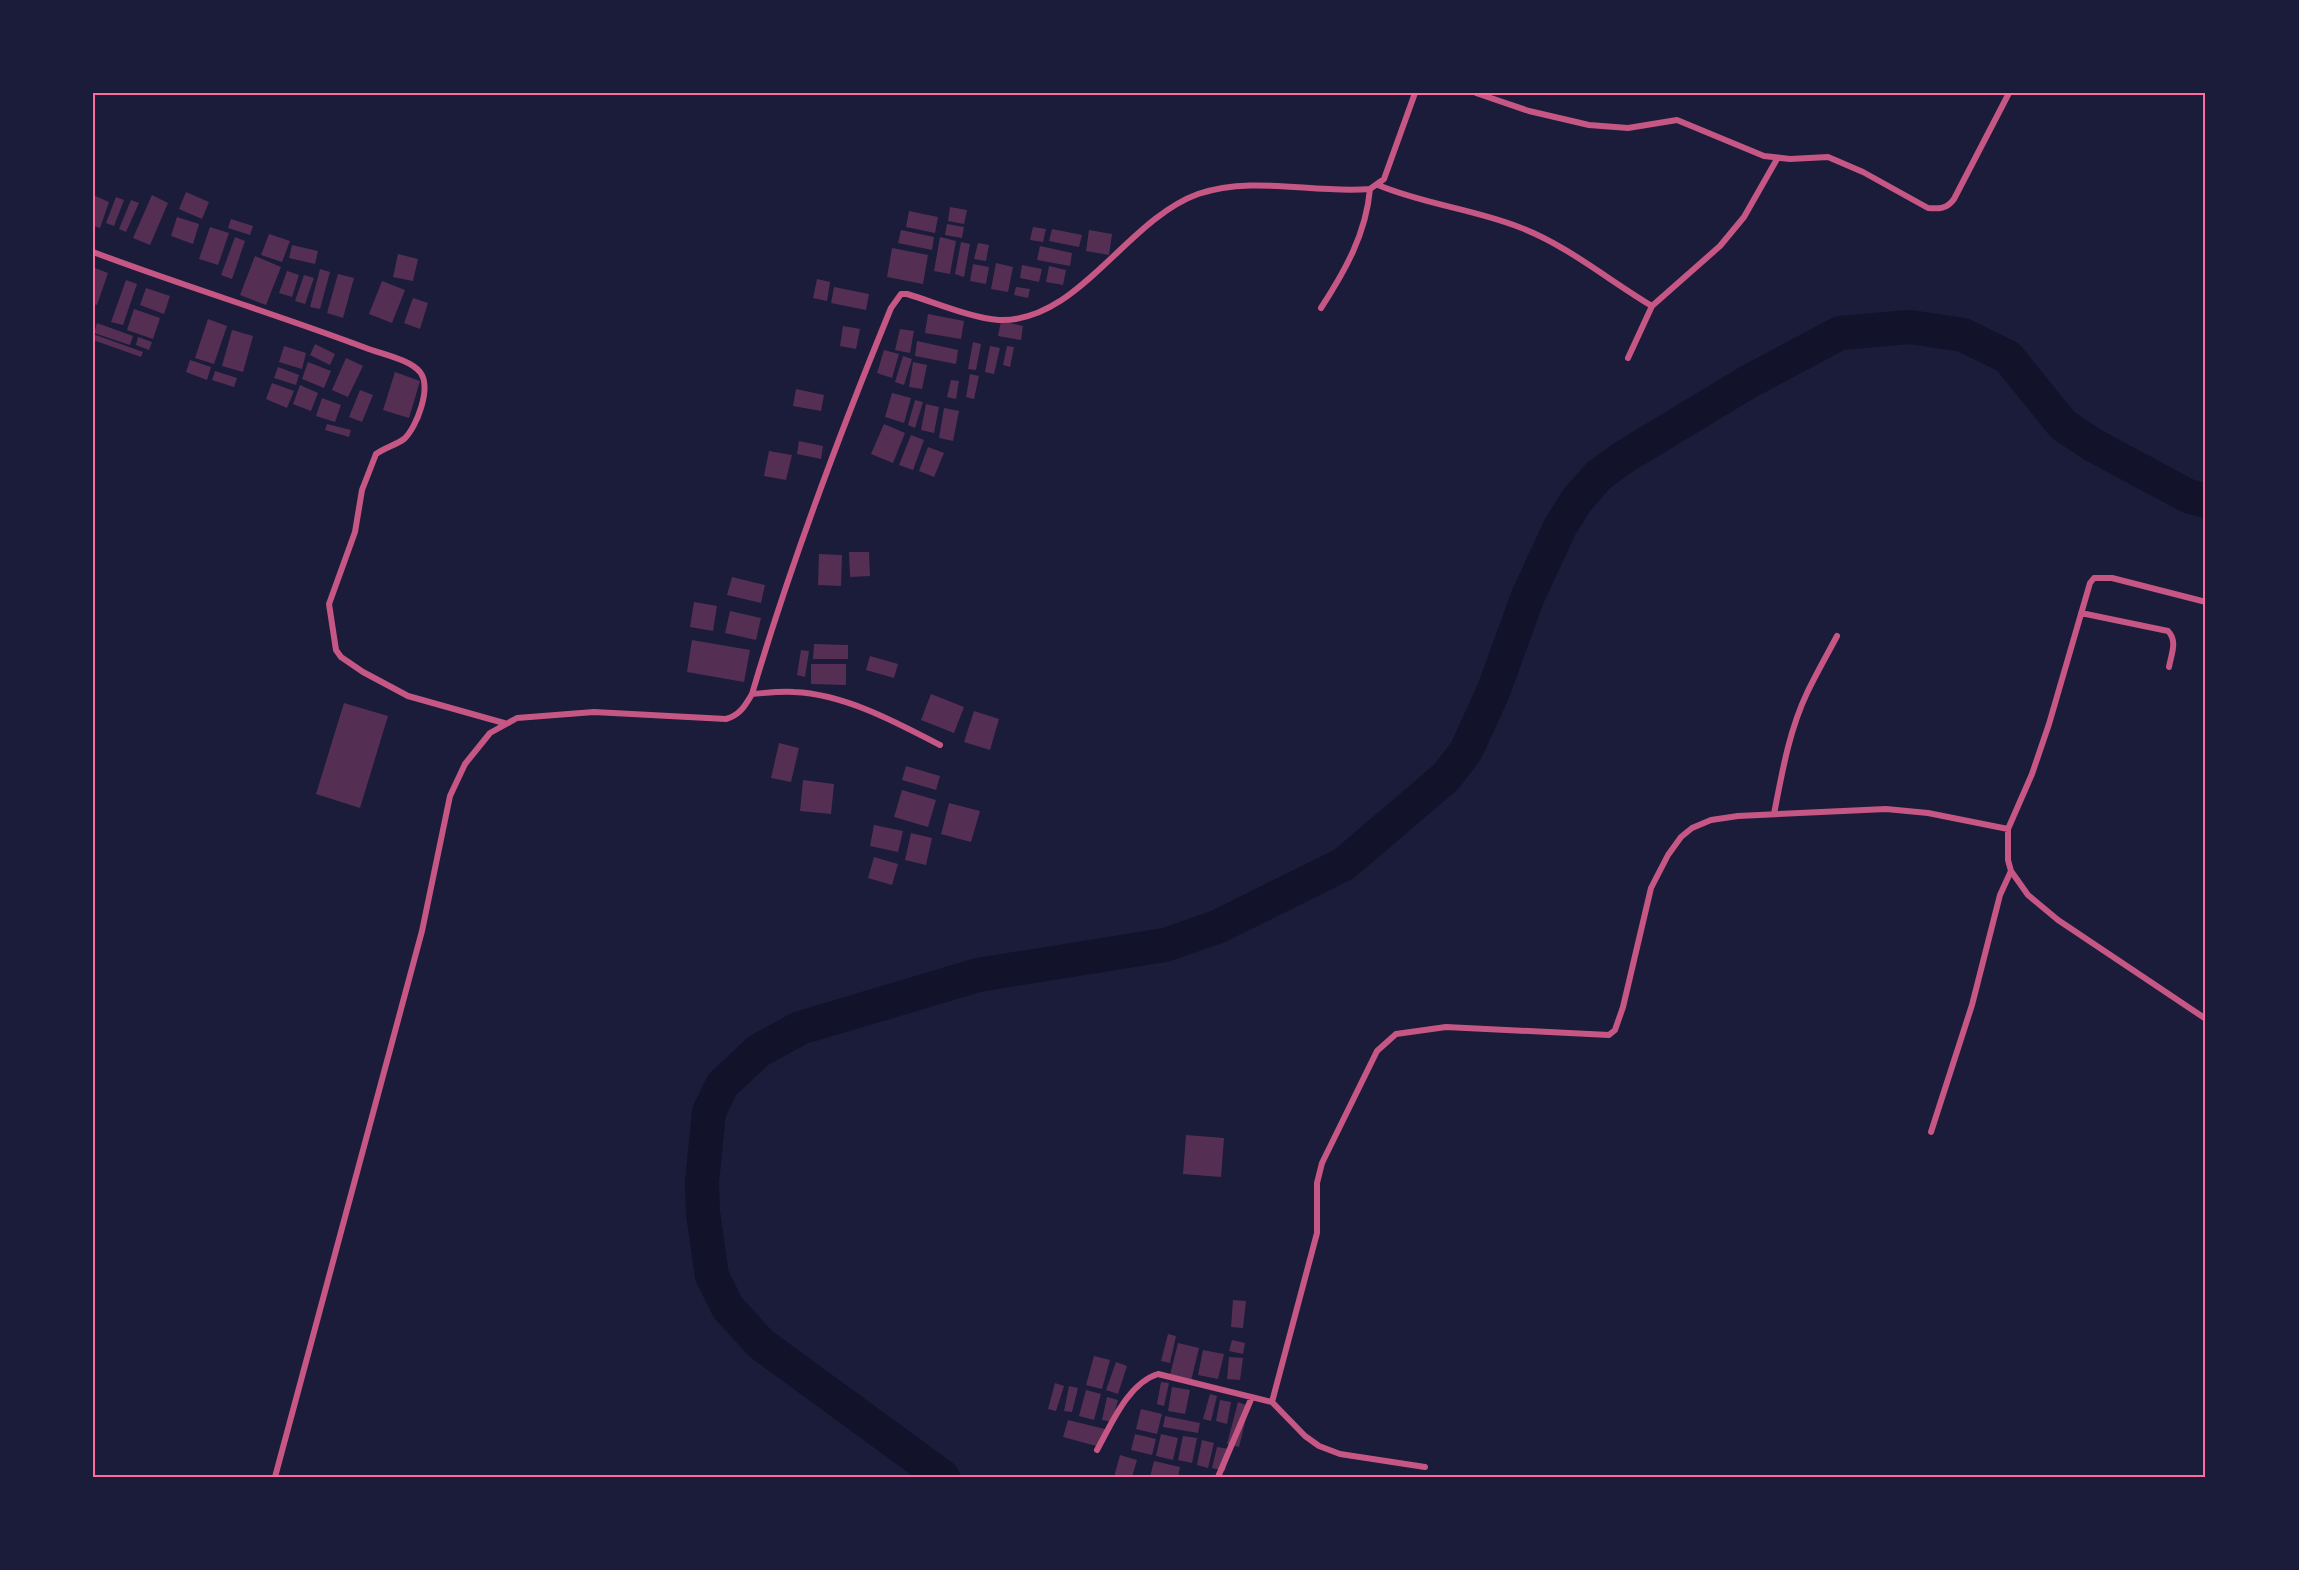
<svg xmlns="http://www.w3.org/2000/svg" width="2299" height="1570" font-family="Karla,sans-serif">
	<rect width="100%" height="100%" fill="#1b1b3a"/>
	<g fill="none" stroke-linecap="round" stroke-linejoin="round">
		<!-- river -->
		<path stroke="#12122b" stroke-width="34" d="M943 1477 761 1344 728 1308 712 1276 703 1213 702 1182 709 1112 722 1085 758 1051 800 1028 978 975 1165 945 1217 927 1344 864 1446 777 1466 751 1493 692 1528 596 1560 527 1577 500 1599 475 1624 457 1748 382 1840 333 1910 327 1963 335 2008 357 2063 425 2093 445 2188 496 2206 501"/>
	</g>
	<!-- building -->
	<path fill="#542f53" d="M186 192 209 202 202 219 179 209Z
		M93 195 109 202 100 228 93 226Z
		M152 195 168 203 150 245 133 238Z
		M116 197 124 200 114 226 106 223Z
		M131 200 139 203 126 232 119 229Z
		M950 207 967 210 964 224 948 221Z
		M909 211 938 217 935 233 906 227Z
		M177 217 199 224 193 244 171 236Z
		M231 219 253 226 250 235 228 228Z
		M947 224 964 227 962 238 945 235Z
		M210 227 229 233 218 265 199 259Z
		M1033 227 1046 229 1043 242 1030 240Z
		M1052 229 1082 235 1079 247 1049 241Z
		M901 230 934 237 932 250 898 243Z
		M1089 230 1112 234 1109 255 1086 251Z
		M269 234 290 241 282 262 261 255Z
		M235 237 245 241 232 279 221 275Z
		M940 237 956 241 950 274 934 271Z
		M961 242 970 244 964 277 955 274Z
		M978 243 989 245 986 261 974 259Z
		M292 245 318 251 315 264 289 258Z
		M1040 246 1072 253 1070 266 1037 260Z
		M892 248 928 255 923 284 887 277Z
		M398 254 418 259 413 281 393 277Z
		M255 256 281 267 266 305 240 295Z
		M996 263 1013 267 1008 292 991 289Z
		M973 264 989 267 986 284 970 281Z
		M1022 265 1042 269 1039 282 1020 278Z
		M1049 266 1066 270 1063 285 1046 282Z
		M95 268 108 273 97 305 93 304Z
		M320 269 330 272 320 309 310 307Z
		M287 271 299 275 292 297 279 293Z
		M338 274 354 278 343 318 327 313Z
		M304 275 314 278 305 304 295 301Z
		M817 279 830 282 827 301 813 298Z
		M126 280 137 284 123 325 111 322Z
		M382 281 405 290 392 323 369 314Z
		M834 287 869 294 866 310 831 303Z
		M1016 287 1030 289 1028 298 1014 295Z
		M146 288 170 296 164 314 140 305Z
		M413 298 428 303 420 329 404 323Z
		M134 309 160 318 153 339 127 330Z
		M928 314 964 321 961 339 925 333Z
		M208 319 227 326 214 364 195 358Z
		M1001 321 1023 326 1021 340 998 336Z
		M97 323 133 336 130 345 94 333Z
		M843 326 860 329 856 349 840 346Z
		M900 329 914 331 910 353 895 350Z
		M232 330 253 336 243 372 222 366Z
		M93 334 143 352 141 357 93 340Z
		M138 337 152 342 149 350 136 345Z
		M917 341 958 350 956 364 915 356Z
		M973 342 981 344 976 370 968 369Z
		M315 344 335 354 330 365 310 355Z
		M284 346 306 353 302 369 279 362Z
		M990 346 1000 348 994 374 985 372Z
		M1007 346 1014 347 1010 367 1003 365Z
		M884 350 899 354 892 378 877 373Z
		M903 356 912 359 904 385 895 382Z
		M346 358 363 366 348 397 332 390Z
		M190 360 211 367 207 380 186 372Z
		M308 362 331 371 324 388 302 379Z
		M913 362 927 365 922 389 909 387Z
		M278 367 299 375 296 385 274 378Z
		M215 371 237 378 234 387 212 380Z
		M395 372 420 381 409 418 383 410Z
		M970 374 979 376 974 399 966 397Z
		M951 380 959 381 956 399 947 397Z
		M272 383 294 391 287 408 266 399Z
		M300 385 318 393 311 411 293 404Z
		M796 389 824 395 821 411 793 406Z
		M360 390 373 395 362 422 349 417Z
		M892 393 911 398 904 423 885 417Z
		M322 398 341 405 335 422 316 416Z
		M915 400 923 402 915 428 908 425Z
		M926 404 939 407 934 433 921 430Z
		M944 408 959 411 953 441 939 438Z
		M327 424 351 430 349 437 325 430Z
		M884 424 905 433 893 463 871 454Z
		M911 435 924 440 913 470 899 465Z
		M799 441 823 446 821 459 797 454Z
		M928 447 944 453 934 477 919 471Z
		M769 451 792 455 786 480 764 476Z
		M849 552H869L870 576 850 577Z
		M819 554 842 555 841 586 818 585Z
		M732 577 765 585 761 603 727 595Z
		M694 602 717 606 713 631 690 627Z
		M730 611 761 618 756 640 725 633Z
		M692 640 750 650 744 682 687 672Z
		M814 644 848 645V659H813Z
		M801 650 809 651 805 677 797 675Z
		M870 656 898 664 894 678 866 670Z
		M811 664H846V685L811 684Z
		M931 694 964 707 954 733 921 720Z
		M344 703 388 716 360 808 316 794Z
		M974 711 999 719 990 750 964 742Z
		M779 743 799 748 791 782 771 778Z
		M906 766 940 776 936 790 902 780Z
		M803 780 834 784 831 814 800 811Z
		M902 790 936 800 928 827 894 817Z
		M949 803 980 811 971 842 941 834Z
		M874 825 903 831 898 852 870 846Z
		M911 833 932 838 926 865 905 860Z
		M874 857 898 864 892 885 868 878Z
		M1186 1135 1224 1138 1221 1177 1183 1174Z
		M1233 1300 1246 1301 1243 1328 1231 1327Z
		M1168 1334 1176 1336 1170 1363 1161 1361Z
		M1232 1340 1245 1343 1243 1354 1229 1351Z
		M1178 1343 1199 1348 1191 1381 1170 1375Z
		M1203 1350 1224 1354 1218 1379 1198 1375Z
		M1094 1356 1110 1360 1102 1389 1086 1385Z
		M1229 1357 1243 1358 1240 1380 1227 1379Z
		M1116 1362 1127 1366 1118 1394 1106 1390Z
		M1161 1382 1169 1383 1164 1406 1157 1404Z
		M1055 1383 1064 1386 1056 1411 1048 1409Z
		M1069 1386 1078 1388 1072 1412 1064 1411Z
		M1172 1387 1190 1390 1185 1414 1168 1411Z
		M1086 1390 1101 1394 1094 1420 1079 1416Z
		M1210 1394 1217 1396 1211 1421 1203 1419Z
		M1107 1397 1118 1400 1112 1422 1102 1420Z
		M1220 1400 1231 1402 1227 1424 1216 1421Z
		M1238 1402 1249 1406 1239 1447 1227 1444Z
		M1141 1409 1162 1414 1157 1434 1136 1429Z
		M1165 1416 1200 1423 1198 1433 1163 1427Z
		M1068 1420 1105 1429 1100 1447 1063 1437Z
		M1135 1434 1156 1439 1152 1455 1131 1450Z
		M1161 1434 1178 1438 1173 1460 1156 1456Z
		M1183 1436 1197 1438 1192 1463 1178 1460Z
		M1202 1440 1214 1443 1208 1468 1197 1465Z
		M1217 1447 1230 1449 1225 1471 1212 1468Z
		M1120 1455 1137 1460 1132 1477H1114Z
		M1154 1461 1180 1467 1178 1477H1150Z"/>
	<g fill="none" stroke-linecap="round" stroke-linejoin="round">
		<!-- minor -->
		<path stroke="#c65784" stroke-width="6" d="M1476 93 1529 111 1589 125 1628 128 1677 120 1764 156 1790 159 1828 157 1863 172 1928 208C1939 209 1947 209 1954 199L2009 93
			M1378 185C1423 204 1473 209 1519 227 1567 245 1608 280 1652 306L1628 358
			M93 252C183 286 276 314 366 348 381 354 409 359 420 372 432 387 417 427 404 439 396 445 384 448 376 454L362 490 355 532 329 604 336 650 341 657 363 672 408 696 504 723
			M1652 306 1720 246 1744 217 1777 159
			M1321 308C1345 271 1366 234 1370 189
			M2206 602 2112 578H2094L2090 583 2049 724 2032 774 2008 829V860L2011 871 2028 895 2058 920 2206 1019
			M2081 613 2168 631C2178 641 2171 655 2169 667
			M752 694C766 693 780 691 794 692 844 694 896 722 940 745
			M1774 814C1782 773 1789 731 1807 693 1816 674 1827 655 1837 636
			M1931 1132 1972 1005 2000 895 2011 871
			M1272 1402 1317 1233V1183L1322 1163 1377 1051 1396 1034 1446 1027 1609 1035 1615 1030 1623 1007 1651 888 1668 855 1681 837 1692 828 1711 820 1738 816 1886 809 1928 813 2008 829
			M1097 1450C1111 1425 1128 1383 1158 1374L1272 1402 1305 1436 1319 1446 1340 1454 1425 1467
			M275 1477 422 931 450 796 465 764 490 733 517 718 594 712 726 719C740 715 745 706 752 694 791 562 839 435 891 308L901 294H907C934 302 971 318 999 320 1078 323 1126 220 1198 194 1254 175 1313 194 1370 189L1384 179 1415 93
			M1218 1477 1252 1397"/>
	</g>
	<!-- border -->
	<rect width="2299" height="1570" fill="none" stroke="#1b1b3a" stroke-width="189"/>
	<rect x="94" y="94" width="2110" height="1382" fill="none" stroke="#ff6b9d" stroke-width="2"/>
</svg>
